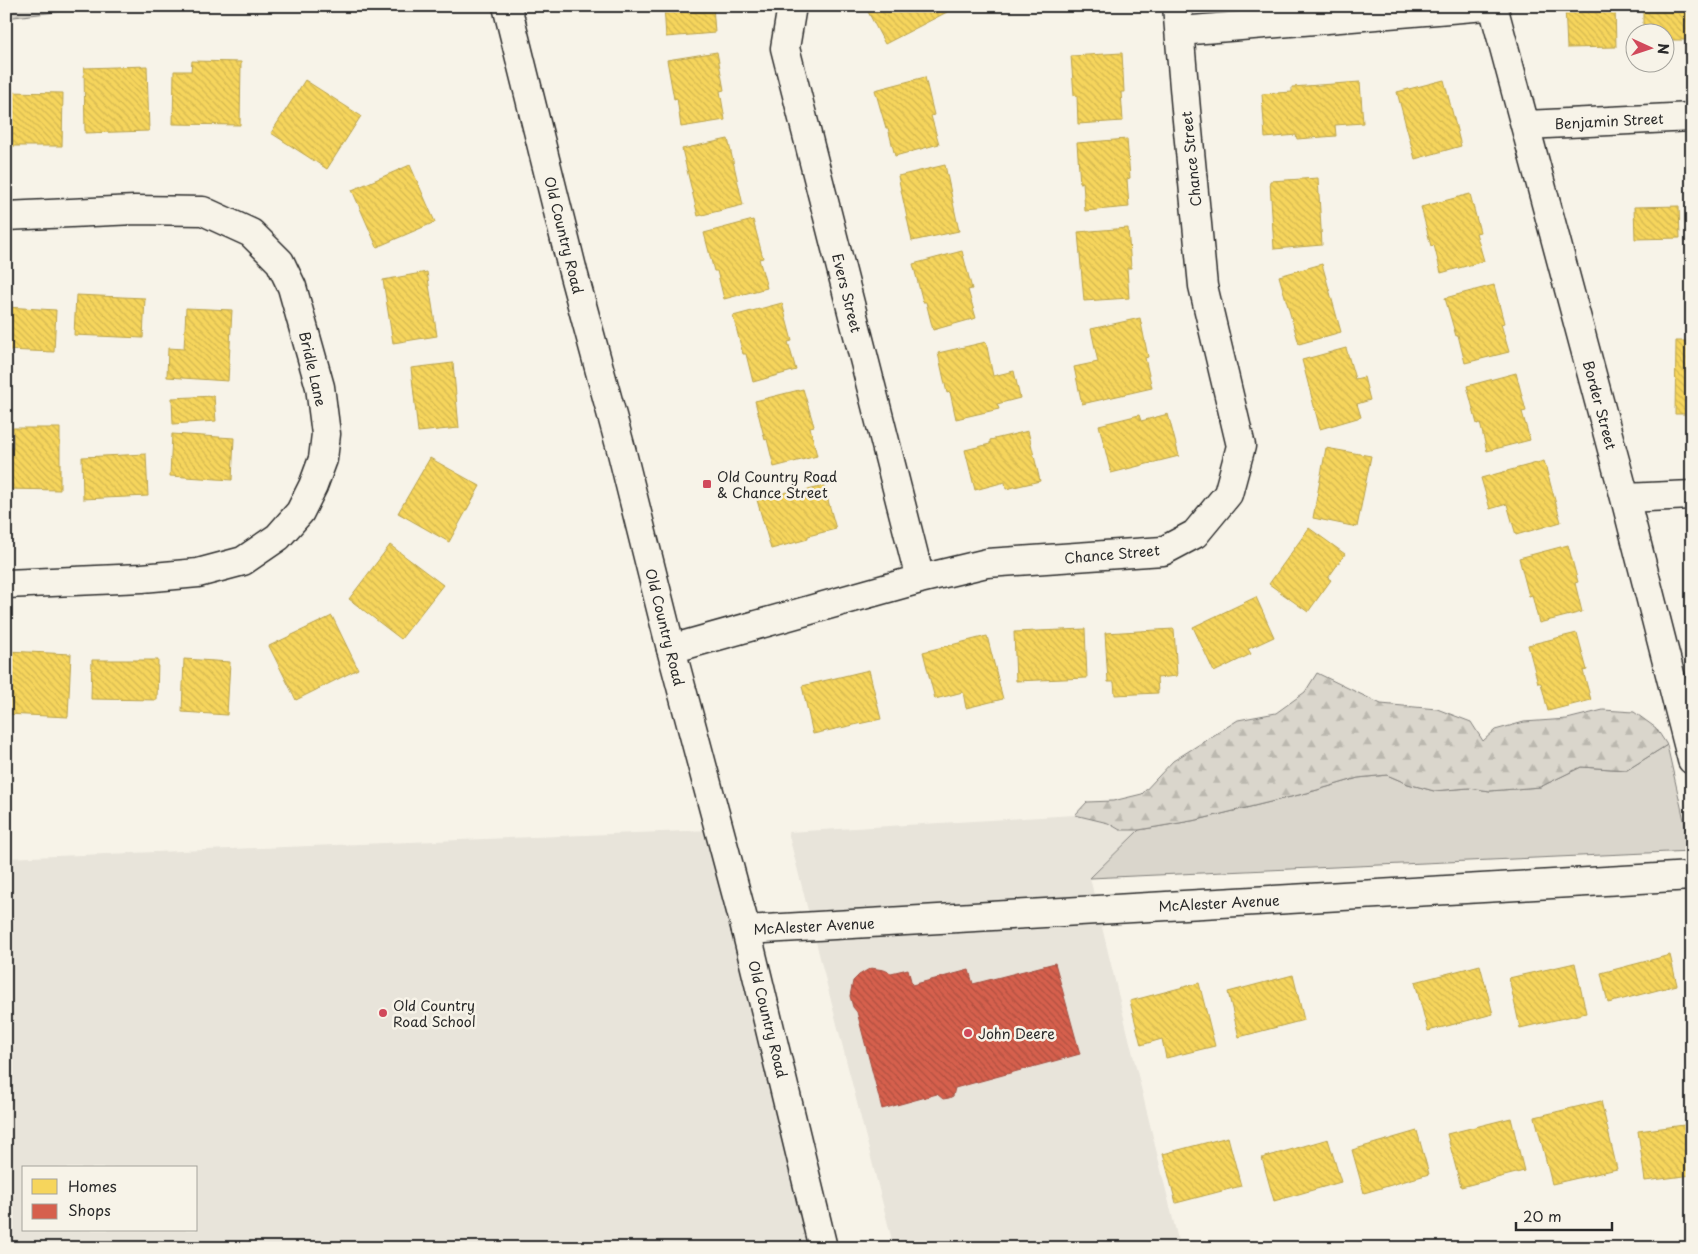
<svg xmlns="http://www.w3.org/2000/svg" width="1698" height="1254" font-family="'Playpen Sans',sans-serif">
	<defs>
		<pattern id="forest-firs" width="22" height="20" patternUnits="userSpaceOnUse" patternTransform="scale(1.25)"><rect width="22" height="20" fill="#dad6cc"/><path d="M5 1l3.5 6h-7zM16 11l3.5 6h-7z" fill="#bbb8af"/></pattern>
		<pattern id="park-crowns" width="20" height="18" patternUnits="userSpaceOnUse" patternTransform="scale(1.25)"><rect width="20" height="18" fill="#dad6cc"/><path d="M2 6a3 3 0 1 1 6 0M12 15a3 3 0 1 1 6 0" fill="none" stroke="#bbb8af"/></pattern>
		<pattern id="homes-back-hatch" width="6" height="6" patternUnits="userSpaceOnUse" patternTransform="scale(1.25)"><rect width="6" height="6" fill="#f6d55c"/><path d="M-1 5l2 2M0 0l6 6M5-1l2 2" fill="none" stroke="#d3b750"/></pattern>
		<pattern id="shops-back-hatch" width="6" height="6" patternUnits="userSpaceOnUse" patternTransform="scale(1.25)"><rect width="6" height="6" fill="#d6604d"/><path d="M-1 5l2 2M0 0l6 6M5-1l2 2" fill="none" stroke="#ae4f40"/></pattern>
	</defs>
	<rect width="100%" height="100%" fill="#f7f3e8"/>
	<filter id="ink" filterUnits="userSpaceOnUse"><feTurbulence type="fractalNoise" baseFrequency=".02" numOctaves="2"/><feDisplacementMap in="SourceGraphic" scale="10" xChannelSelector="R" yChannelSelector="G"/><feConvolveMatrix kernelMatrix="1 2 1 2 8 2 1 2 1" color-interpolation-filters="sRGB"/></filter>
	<g filter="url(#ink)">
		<!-- built -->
		<path fill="#e8e4da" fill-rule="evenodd" d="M1075 815 1108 823 1120 830H1139L1090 878 1180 1248H894L788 832Z
			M712 830 819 1248H6V858ZM24 1168H196V1230H24Z"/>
		<!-- grass -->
		<path fill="#dad6cc" stroke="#82807c" d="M1667 745 1691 851 1090 878 1139 830 1197 820 1307 793 1358 778 1387 775 1408 784 1434 791 1469 788 1490 791 1540 787 1581 767 1627 770Z"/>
		<!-- forest -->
		<path fill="url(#forest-firs)" stroke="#82807c" d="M1317 673 1381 704 1437 709 1471 722 1483 741 1495 730 1524 722 1567 719 1603 710 1634 712 1656 728 1667 745 1627 770 1581 767 1540 787 1490 791 1469 788 1434 791 1408 784 1387 775 1358 778 1307 793 1197 820 1139 830H1120L1108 823 1075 815 1087 802 1113 801 1142 794 1173 761 1238 720 1276 713 1305 692Z"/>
		<!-- park -->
		<path fill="url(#park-crowns)" stroke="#82807c" d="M6 6H104L6 18Z"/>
		<!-- homes -->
		<path fill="url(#homes-back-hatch)" stroke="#b9a24d" d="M664 6H713L715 33 666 37Z
			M865 6H944L947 12 885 44Z
			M1565 6H1615L1616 47 1567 48Z
			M1643 6H1689V40H1666V32H1643Z
			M717 52 724 90 720 91 725 120 681 127 677 98 674 99 667 60Z
			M1122 53 1124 92H1121L1123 121 1078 124 1077 96 1074 95 1071 56Z
			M192 61 241 62 240 125 173 124 174 71H191Z
			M147 66 149 131 85 133 84 68Z
			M925 77 934 115 931 116 939 144 895 156 888 128H886L875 90Z
			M305 80 361 116 327 169 271 133Z
			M1444 80 1461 146 1415 159 1397 92Z
			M1360 82 1363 123 1335 125 1336 136 1297 139 1296 135 1265 138 1262 94 1292 92V87Z
			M6 92 63 93 62 146H6Z
			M728 139 743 205 698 216 682 149Z
			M1127 139 1130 178 1127 179 1129 207 1085 211 1083 182 1080 183 1077 143Z
			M410 165 435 222 377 247 352 190Z
			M945 165 959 231 912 241 898 176Z
			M1318 178 1322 245 1274 249 1270 181Z
			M1470 194 1480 232 1476 233 1484 261 1441 273 1434 245 1431 246 1421 207Z
			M1679 206 1680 238 1635 239 1634 207Z
			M753 220 763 258 759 259 767 288 724 299 717 271H714L704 233Z
			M1128 228 1131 268H1127L1129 298 1084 301 1078 232Z
			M962 251 972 289 968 290 976 318 933 330 926 302H923L913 264Z
			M1322 264 1341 332 1299 344 1279 276Z
			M427 272 437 336 393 343 383 280Z
			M1494 285 1504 323 1501 324 1509 352 1465 363 1458 335 1456 336 1445 298Z
			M76 295 145 298 143 338 74 335Z
			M782 303 792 341 788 342 796 370 753 382 746 354H743L733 316Z
			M6 307 56 310 54 352 6 350Z
			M186 308 232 310 228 381 167 377 168 348 184 349Z
			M1140 318 1148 357 1145 358 1152 388 1082 404 1074 367 1098 362 1091 329Z
			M1676 341H1692V414H1675Z
			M986 342 993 376 1014 371 1020 398 997 404 999 409 956 419 950 392 947 393 938 353Z
			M1346 348 1355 379 1364 377 1370 400 1357 404 1361 417 1320 429 1302 360Z
			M453 363 459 428 418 432 411 368Z
			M1516 373 1526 411 1522 412 1530 440 1487 451 1480 423 1477 424 1467 386Z
			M803 389 814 426 810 427 817 456 774 467 767 439 765 440 755 401Z
			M214 396 216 421 173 424 172 398Z
			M1168 414 1179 456 1111 473 1099 425 1139 415 1141 421Z
			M13 428H60V490L6 489V448H13Z
			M1028 431 1040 481 1006 489 1005 482 975 490 965 450 990 444V440Z
			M172 434 234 438 232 480 170 476Z
			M1326 448 1371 456 1357 527 1313 518Z
			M146 454 148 496 83 499 82 457Z
			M430 458 480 486 449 542 398 513Z
			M1544 461 1561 522 1516 535 1507 504 1490 509 1481 478Z
			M824 486 836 529 808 536V539L771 549 757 500 795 490 796 493Z
			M1309 528 1345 554 1328 578 1331 580 1308 612 1269 584Z
			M390 545 443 585 401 639 349 599Z
			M1568 545 1578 582 1575 583 1582 612 1539 623 1532 595 1529 596 1519 558Z
			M1256 597 1274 637 1248 649 1251 654 1214 672 1193 627Z
			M332 616 358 669 296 700 269 646Z
			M1085 629 1087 678 1016 681 1014 632Z
			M1174 629 1177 676 1157 678 1158 693 1115 695 1114 682H1108L1105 633Z
			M1577 633 1587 670 1583 671 1591 700 1548 711 1541 683H1538L1528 645Z
			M987 636 1003 699 966 708 963 692 935 699 923 652Z
			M6 651 71 654 68 717 6 714Z
			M184 659 230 662 227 715 182 712Z
			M92 660H158L157 700 91 699Z
			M869 670 881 719 813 734 802 686Z
			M1670 955 1677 985 1608 1003 1601 973Z
			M1575 963 1586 1013 1520 1028 1509 978Z
			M1480 965 1493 1014 1428 1031 1415 982Z
			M1293 975 1304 1020 1239 1037 1228 992Z
			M1199 983 1215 1046 1166 1058 1162 1039 1141 1045 1130 1001Z
			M1601 1101 1617 1169 1552 1184 1535 1117Z
			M1511 1118 1524 1171 1461 1187 1447 1134Z
			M1692 1124V1175L1645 1181 1638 1131Z
			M1417 1131 1429 1174 1364 1193 1352 1150Z
			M1228 1137 1241 1186 1176 1203 1163 1154Z
			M1328 1139 1341 1182 1274 1201 1262 1158Z"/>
		<!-- shops -->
		<path fill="url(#shops-back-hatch)" stroke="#a35043" d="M1055 963 1080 1054 955 1088 953 1096 949 1098 943 1099 937 1094 882 1109 857 1012 853 1007 850 996 853 981 859 975 871 968 884 970 891 973 908 969 912 985 969 970 973 984Z"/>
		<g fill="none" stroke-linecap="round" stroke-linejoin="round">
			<defs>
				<path id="minor" d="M792 6 785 48 920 579
					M1493 6 1625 498 1692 760
					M1180 31 1486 6
					M1526 125 1692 117
					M6 216 135 210 203 211 251 233 280 262 292 287 320 387 326 434 323 459 313 486 300 512 278 537 243 561 198 573 142 578 6 584
					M1625 498 1692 495
					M671 649 920 579 987 563 1163 551 1195 534 1228 494 1241 446 1203 286 1186 110 1177 6
					M746 930 1692 876"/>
				<path id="primary" d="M507 6 573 272 621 449 671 649 746 930 823 1248"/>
			</defs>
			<!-- minor casing -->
			<use href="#minor" stroke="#2b2b2b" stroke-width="31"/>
			<!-- primary casing -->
			<use href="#primary" stroke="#2b2b2b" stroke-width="31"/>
			<!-- minor -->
			<use href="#minor" stroke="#f7f3e8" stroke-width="28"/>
			<!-- primary -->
			<use href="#primary" stroke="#f7f3e8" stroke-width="28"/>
		</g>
	</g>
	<!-- markers -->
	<g fill="#d1495b" stroke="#f7f3e8" stroke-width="2">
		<rect x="702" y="479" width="10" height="10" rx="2.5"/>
		<circle cx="383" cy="1013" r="5"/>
		<circle cx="968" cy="1033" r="5"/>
	</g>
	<g text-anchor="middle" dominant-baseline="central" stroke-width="5" stroke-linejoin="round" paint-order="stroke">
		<!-- street labels -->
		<g font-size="14" fill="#2b2b2b" stroke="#f7f3e8">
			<text transform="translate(1609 121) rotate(-3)">Benjamin Street</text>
			<text transform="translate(1191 159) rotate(-96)">Chance Street</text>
			<text transform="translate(564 235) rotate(76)">Old Country Road</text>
			<text transform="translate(847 293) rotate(76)">Evers Street</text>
			<text transform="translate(313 369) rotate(77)">Bridle Lane</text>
			<text transform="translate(1600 405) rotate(75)">Border Street</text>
			<text transform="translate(1112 554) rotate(-5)">Chance Street</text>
			<text transform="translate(665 627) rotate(76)">Old Country Road</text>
			<text transform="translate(1219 903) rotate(-3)">McAlester Avenue</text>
			<text transform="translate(814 926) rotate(-3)">McAlester Avenue</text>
			<text transform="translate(768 1019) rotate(76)">Old Country Road</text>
		</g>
		<!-- poi labels -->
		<g font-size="14" fill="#2b2b2b" stroke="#f7f3e8" text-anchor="start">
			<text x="717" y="476">Old Country Road<tspan x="717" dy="16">&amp; Chance Street</tspan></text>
			<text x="393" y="1005">Old Country<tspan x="393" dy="16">Road School</tspan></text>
			<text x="978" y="1033">John Deere</text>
		</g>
	</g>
	<!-- margin -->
	<rect width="1698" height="1254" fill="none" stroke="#f7f3e8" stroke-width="25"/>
	<rect x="12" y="12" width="1673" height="1229" fill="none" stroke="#2b2b2b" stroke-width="2" filter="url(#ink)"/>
	<!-- legend -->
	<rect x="22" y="1166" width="175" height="65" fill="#f7f3e8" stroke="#a5a39c"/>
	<rect x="32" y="1179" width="25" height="15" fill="#f6d55c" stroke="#a5a39c"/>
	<text x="68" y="1192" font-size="15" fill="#2b2b2b">Homes</text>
	<rect x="32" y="1204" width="25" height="15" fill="#d6604d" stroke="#a5a39c"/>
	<text x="68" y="1216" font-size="15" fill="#2b2b2b">Shops</text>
	<!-- north arrow -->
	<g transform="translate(1650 48) rotate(93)"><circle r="24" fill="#f7f3e8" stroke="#a5a39c"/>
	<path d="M0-4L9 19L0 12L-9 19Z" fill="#d1495b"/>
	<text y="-8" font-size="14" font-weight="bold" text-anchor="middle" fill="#2b2b2b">N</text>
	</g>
	<!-- scale -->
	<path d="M1516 1222v8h96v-8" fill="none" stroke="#2b2b2b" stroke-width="2.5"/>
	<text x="1523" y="1222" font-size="15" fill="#2b2b2b" stroke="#f7f3e8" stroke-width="4" paint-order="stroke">20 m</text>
</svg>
